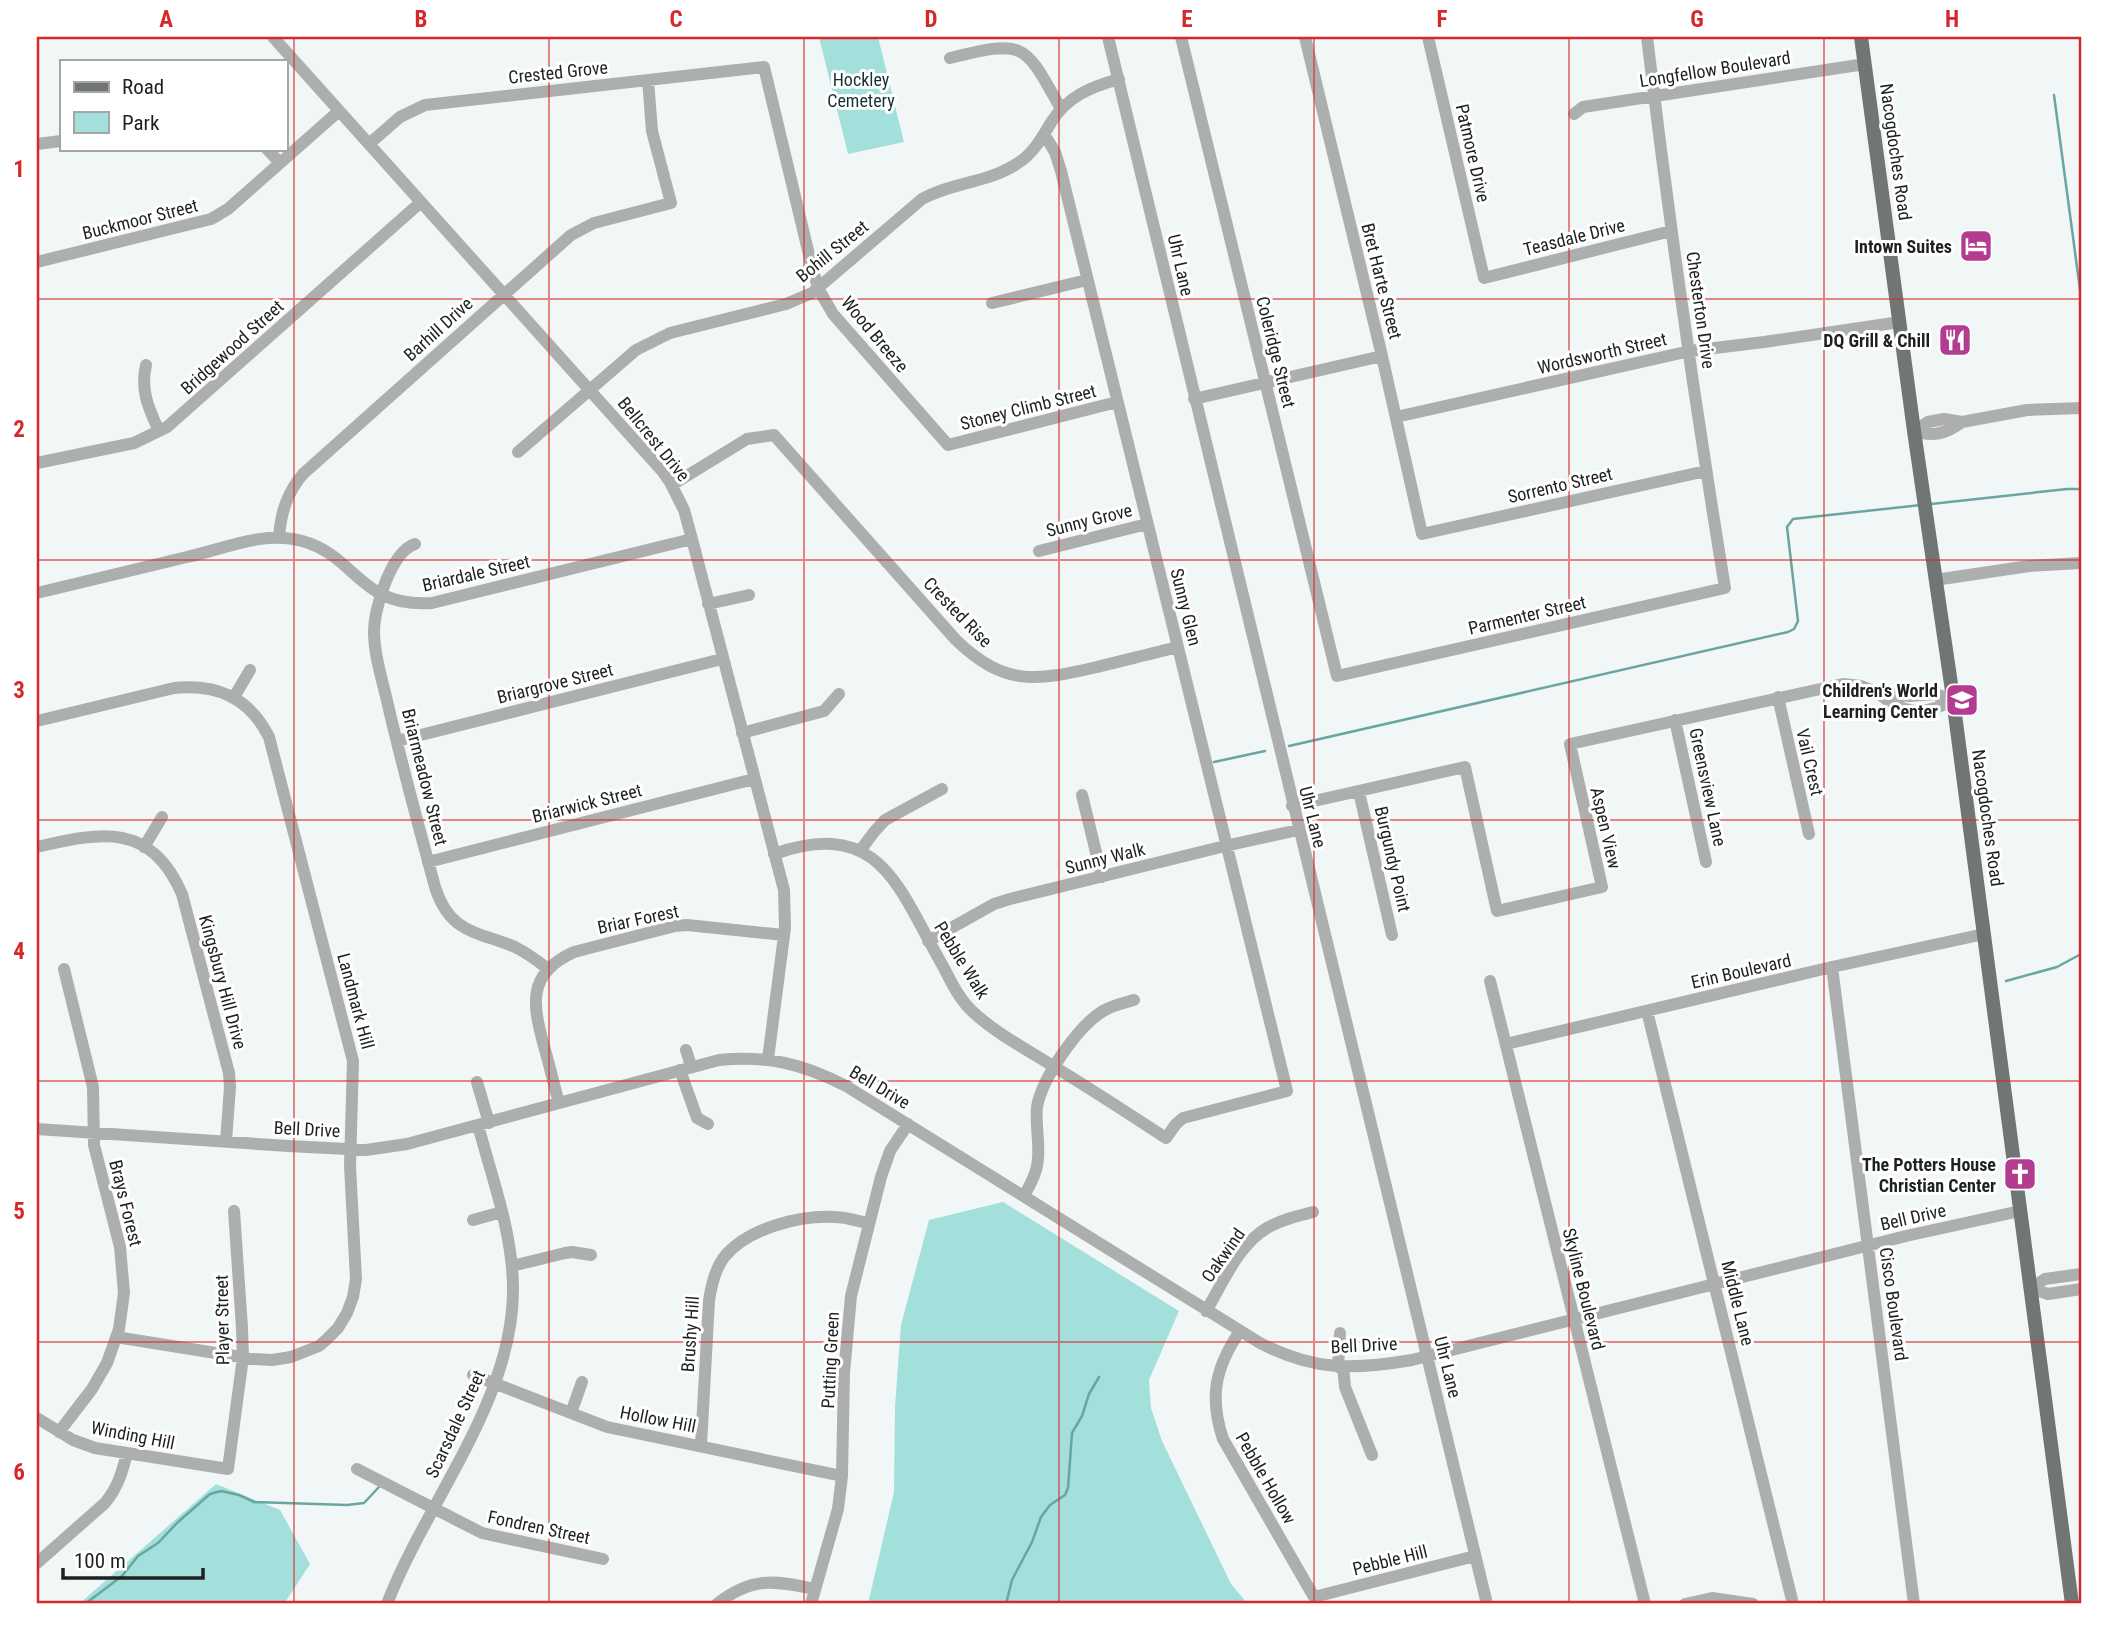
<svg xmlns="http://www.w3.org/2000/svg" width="2118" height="1641" font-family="'Roboto Condensed',sans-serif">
	<rect width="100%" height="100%" fill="#f1f7f6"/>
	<!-- green -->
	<path fill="#a3dfdb" d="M819 37H878L904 142 848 154Z
		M1003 1202 1179 1311 1149 1380 1151 1408 1162 1441 1231 1584 1248 1604H868L894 1492 895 1406 901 1325 929 1220Z
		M216 1484 280 1510 310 1564 284 1604H79Z"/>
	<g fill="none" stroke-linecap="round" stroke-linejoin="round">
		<!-- stream -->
		<path stroke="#69a5a1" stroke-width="2.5" d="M2054 95 2081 297
			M1931 504 2067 489H2081
			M1289 746 1788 632 1794 629 1798 621 1787 527 1793 519 1921 505
			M1214 762 1265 751
			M2006 981 2057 967 2081 954
			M85 1604 122 1576 138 1556 158 1543 178 1522 210 1494 221 1491 239 1495 254 1502 347 1505 364 1503 379 1487
			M1006 1604 1012 1580 1032 1542 1041 1517 1050 1505 1065 1495 1068 1488 1072 1433 1082 1416 1089 1394 1099 1377"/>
		<!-- minor -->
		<path stroke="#adafaf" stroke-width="12" d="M273 37 663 472 670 482 684 510 692 539 784 890 785 928 768 1059
			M1108 37 1487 1604
			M1181 37 1337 676 1725 588C1695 405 1669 221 1647 37
			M1305 37 1382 356 1422 534 1706 471
			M1428 37 1484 278 1671 231
			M950 58C1026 39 1024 43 1061 109
			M1574 114 1583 107 1865 64
			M37 144 61 141
			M369 144 400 117 425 105 764 67 811 263 818 288 833 314 948 445 1117 402
			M267 149 280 163
			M37 262 211 219 228 209 339 111
			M992 303 1087 280
			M146 365C140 391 149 409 159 431
			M1194 399 1382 356
			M1396 417 1690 351 1764 342 1900 322
			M1914 431 1928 422 1944 419 1962 422 2027 410 2081 408
			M1914 431C1934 437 1945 434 1962 422
			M518 452 636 350 670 333 786 304 812 293 922 199C952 182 989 183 1018 163 1034 153 1042 137 1052 121 1068 96 1091 87 1119 79
			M37 463 134 443 167 427 421 202
			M672 485 747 439 774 435 956 640C1005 687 1036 681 1097 667 1124 660 1151 654 1177 647
			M279 537C281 512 287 493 303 474L571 235 594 223 671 203 652 131 648 80
			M415 544C391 552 374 608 374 632 374 656 383 682 388 705 402 766 419 827 435 887 450 934 477 931 515 947 527 953 538 961 548 969
			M1039 551 1147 524
			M1935 580 2029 566 2081 563
			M37 593C87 581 137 569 187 557 224 549 264 530 302 541 357 556 359 608 432 603L692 539
			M708 604 749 595
			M1877 692C1902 714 1924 717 1953 700
			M234 697 250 670
			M1778 697 1809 834
			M1675 720 1706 862
			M37 721 174 688C217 684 249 697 269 737L353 1061 350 1166 356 1279 353 1297 347 1313 338 1328 326 1340 319 1346 291 1357 272 1360 253 1359 116 1337
			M742 733 824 711 839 694
			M397 741 722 659
			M1359 792 1392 935
			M1082 795 1102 877
			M1292 806 1465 767 1497 911 1602 887 1570 744 1843 684 1861 686 1877 692 1909 696 1935 694 1953 700
			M37 847C101 832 151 822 182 894L229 1073 230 1087 226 1141
			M144 847 162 817
			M860 851 874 832 885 820 942 789
			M774 854C883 816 899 891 944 968 952 984 960 1000 973 1012 997 1034 1026 1049 1053 1066 1091 1089 1129 1114 1166 1138L1176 1124 1183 1118 1287 1091 1061 171 1055 152 1044 134
			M428 862 754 779
			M928 941 994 904 1010 899 1225 846 1298 830
			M1832 967 1914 1604
			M1490 981 1645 1604
			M1647 1011 1793 1604
			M1506 1044 1832 967 1984 934
			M686 1050 691 1066
			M680 1070 697 1118 708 1124
			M477 1082 489 1123
			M559 1103C554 1085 550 1067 545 1050 533 1006 525 974 574 952L675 926 687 925 784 935
			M37 1129 288 1146 366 1150 407 1144 719 1060C768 1055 803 1064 846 1086L1260 1343C1314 1371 1353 1370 1412 1360L1906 1236 2020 1211
			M1024 1196C1029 1187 1035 1177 1037 1166 1041 1148 1035 1126 1037 1107 1042 1078 1078 1026 1103 1011 1113 1005 1124 1003 1134 1000
			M473 1220 502 1212
			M512 1266 565 1253 572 1252 591 1255
			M2031 1288 2045 1279 2081 1274
			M2031 1288 2048 1294 2081 1289
			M1206 1311C1223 1283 1238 1245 1267 1228 1281 1220 1297 1216 1313 1212
			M1240 1331C1215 1368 1209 1397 1223 1439L1314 1597 1475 1556
			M1338 1367 1340 1333
			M1343 1367 1345 1387 1372 1455
			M473 1375 607 1427 842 1476
			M571 1413 582 1382
			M37 1418 73 1440 95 1448 228 1469 243 1357 242 1328 234 1211
			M59 1432 92 1389 107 1363 119 1329 124 1293 120 1247 94 1145 93 1087 64 969
			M701 1445 709 1301C711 1287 716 1267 725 1256 749 1228 800 1215 835 1217 846 1217 857 1221 868 1223
			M357 1469 482 1533 603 1559
			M37 1563 105 1503C118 1487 122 1473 127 1453
			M387 1604C426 1502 515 1399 513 1286 512 1231 492 1178 478 1125
			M717 1604C751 1577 774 1580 814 1589
			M811 1604 838 1509 842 1476 844 1373 851 1296 881 1177 890 1151 908 1124
			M1685 1604 1712 1598 1753 1604"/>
		<!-- major -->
		<path stroke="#717574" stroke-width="14" d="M1861 37 1914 431 1951 684 2072 1604"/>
	</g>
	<!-- grid -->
	<path fill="none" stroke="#d62828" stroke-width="2" stroke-opacity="0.55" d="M294 37V1604M549 37V1604M804 37V1604M1059 37V1604M1314 37V1604M1569 37V1604M1824 37V1604M37 299H2081M37 560H2081M37 820H2081M37 1081H2081M37 1342H2081"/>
	<!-- icons -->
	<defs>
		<symbol id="hotel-square" viewBox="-11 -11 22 22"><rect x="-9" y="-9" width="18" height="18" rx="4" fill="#b33c91" stroke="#fff"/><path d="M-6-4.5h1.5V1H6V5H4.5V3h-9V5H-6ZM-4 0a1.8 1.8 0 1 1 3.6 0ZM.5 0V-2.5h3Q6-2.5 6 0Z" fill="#fff"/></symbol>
		<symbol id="restaurant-square" viewBox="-11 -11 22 22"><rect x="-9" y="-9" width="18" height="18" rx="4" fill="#b33c91" stroke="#fff"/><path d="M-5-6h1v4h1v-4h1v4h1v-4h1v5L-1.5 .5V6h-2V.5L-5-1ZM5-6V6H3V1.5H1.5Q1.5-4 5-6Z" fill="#fff"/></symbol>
		<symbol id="school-square" viewBox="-11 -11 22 22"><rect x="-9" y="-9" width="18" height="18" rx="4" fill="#b33c91" stroke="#fff"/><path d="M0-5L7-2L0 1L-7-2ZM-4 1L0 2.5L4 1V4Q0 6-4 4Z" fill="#fff"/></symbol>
		<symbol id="church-square" viewBox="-11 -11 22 22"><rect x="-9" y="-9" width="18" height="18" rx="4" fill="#b33c91" stroke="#fff"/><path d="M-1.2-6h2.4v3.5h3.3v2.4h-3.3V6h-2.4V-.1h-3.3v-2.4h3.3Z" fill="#fff"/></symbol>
	</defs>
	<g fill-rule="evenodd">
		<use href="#hotel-square" x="1957" y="227" width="38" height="38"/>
		<use href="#restaurant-square" x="1936" y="321" width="38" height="38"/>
		<use href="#school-square" x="1943" y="681" width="38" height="38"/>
		<use href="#church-square" x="2001" y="1155" width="38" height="38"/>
	</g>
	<g text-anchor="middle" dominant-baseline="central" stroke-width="6" stroke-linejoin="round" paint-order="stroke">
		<!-- street labels -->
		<g font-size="18" fill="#1f2120" stroke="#fff">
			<text transform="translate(1715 69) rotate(-9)">Longfellow Boulevard</text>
			<text transform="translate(558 72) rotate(-6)">Crested Grove</text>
			<text transform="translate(1896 152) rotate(82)">Nacogdoches Road</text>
			<text transform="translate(1473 153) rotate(77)">Patmore Drive</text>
			<text transform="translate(140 219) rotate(-14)">Buckmoor Street</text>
			<text transform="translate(1574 237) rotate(-14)">Teasdale Drive</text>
			<text transform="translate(832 251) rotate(-39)">Bohill Street</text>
			<text transform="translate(1181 265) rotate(77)">Uhr Lane</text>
			<text transform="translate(1382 281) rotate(76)">Bret Harte Street</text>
			<text transform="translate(1701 310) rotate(82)">Chesterton Drive</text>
			<text transform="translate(438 329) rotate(-42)">Barhill Drive</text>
			<text transform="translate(875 334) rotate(50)">Wood Breeze</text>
			<text transform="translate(232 347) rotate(-42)">Bridgewood Street</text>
			<text transform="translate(1276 352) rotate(76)">Coleridge Street</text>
			<text transform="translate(1602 353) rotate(-13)">Wordsworth Street</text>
			<text transform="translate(1028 407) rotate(-14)">Stoney Climb Street</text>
			<text transform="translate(654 439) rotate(51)">Bellcrest Drive</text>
			<text transform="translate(1560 485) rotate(-13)">Sorrento Street</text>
			<text transform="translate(1089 520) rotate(-14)">Sunny Grove</text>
			<text transform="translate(476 573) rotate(-13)">Briardale Street</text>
			<text transform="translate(1186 607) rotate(76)">Sunny Glen</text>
			<text transform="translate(958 612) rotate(46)">Crested Rise</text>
			<text transform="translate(1527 615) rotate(-13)">Parmenter Street</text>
			<text transform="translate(555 683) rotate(-14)">Briargrove Street</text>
			<text transform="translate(1810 762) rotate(77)">Vail Crest</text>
			<text transform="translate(425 777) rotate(76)">Briarmeadow Street</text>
			<text transform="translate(1708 787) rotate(78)">Greensview Lane</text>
			<text transform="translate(587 803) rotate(-14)">Briarwick Street</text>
			<text transform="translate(1313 817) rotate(76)">Uhr Lane</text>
			<text transform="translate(1988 818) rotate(82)">Nacogdoches Road</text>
			<text transform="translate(1606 828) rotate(77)">Aspen View</text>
			<text transform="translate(1105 858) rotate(-14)">Sunny Walk</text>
			<text transform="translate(1393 859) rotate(77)">Burgundy Point</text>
			<text transform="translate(638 919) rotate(-12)">Briar Forest</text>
			<text transform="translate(962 960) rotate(58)">Pebble Walk</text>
			<text transform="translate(1741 971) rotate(-13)">Erin Boulevard</text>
			<text transform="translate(223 982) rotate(75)">Kingsbury Hill Drive</text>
			<text transform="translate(356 1001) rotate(75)">Landmark Hill</text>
			<text transform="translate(880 1087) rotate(31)">Bell Drive</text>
			<text transform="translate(307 1129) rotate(3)">Bell Drive</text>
			<text transform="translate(126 1203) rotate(76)">Brays Forest</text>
			<text transform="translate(1913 1217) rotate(-13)">Bell Drive</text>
			<text transform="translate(1223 1255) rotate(-55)">Oakwind</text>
			<text transform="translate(1584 1289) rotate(76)">Skyline Boulevard</text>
			<text transform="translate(1738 1303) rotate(76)">Middle Lane</text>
			<text transform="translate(1894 1304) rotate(82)">Cisco Boulevard</text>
			<text transform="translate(222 1320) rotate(-91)">Player Street</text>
			<text transform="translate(690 1334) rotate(-86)">Brushy Hill</text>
			<text transform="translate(1364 1345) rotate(-3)">Bell Drive</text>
			<text transform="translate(830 1360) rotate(-87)">Putting Green</text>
			<text transform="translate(1448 1367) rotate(76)">Uhr Lane</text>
			<text transform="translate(658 1419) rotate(11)">Hollow Hill</text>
			<text transform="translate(455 1424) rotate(-65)">Scarsdale Street</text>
			<text transform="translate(133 1435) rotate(11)">Winding Hill</text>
			<text transform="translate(1266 1478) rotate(60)">Pebble Hollow</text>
			<text transform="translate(539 1527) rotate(12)">Fondren Street</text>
			<text transform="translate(1390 1560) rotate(-14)">Pebble Hill</text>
		</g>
		<!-- park labels -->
		<g font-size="18" fill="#133331" stroke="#fff">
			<text x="861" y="79">Hockley<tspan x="861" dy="21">Cemetery</tspan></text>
		</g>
		<!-- poi labels -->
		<g font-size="18" font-weight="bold" fill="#1f2120" stroke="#fff" text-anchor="end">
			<text x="1952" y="246">Intown Suites</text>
			<text x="1930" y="340">DQ Grill &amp; Chill</text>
			<text x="1938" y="690">Children's World<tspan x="1938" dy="21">Learning Center</tspan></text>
			<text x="1996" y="1164">The Potters House<tspan x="1996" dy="21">Christian Center</tspan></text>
		</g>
	</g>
	<!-- border -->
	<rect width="2118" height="1641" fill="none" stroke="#ffffff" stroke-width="77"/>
	<!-- legend -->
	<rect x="60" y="60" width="228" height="91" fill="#ffffff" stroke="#a5a6a6" stroke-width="2"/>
	<rect x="74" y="82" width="35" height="10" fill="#717574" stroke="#a5a6a6" stroke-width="2"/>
	<text x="122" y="94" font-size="21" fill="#1f2120">Road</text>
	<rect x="74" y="112" width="35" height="21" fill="#a3dfdb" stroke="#a5a6a6" stroke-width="2"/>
	<text x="122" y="130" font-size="21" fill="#1f2120">Park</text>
	<!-- scale -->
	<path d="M63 1568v10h140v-10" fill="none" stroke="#1f2120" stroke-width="3.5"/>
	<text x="74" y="1568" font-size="21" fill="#1f2120" stroke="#ffffff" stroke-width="5" paint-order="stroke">100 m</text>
	<rect x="38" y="38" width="2042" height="1564" fill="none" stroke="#d62828" stroke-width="2.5"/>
	<g font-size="23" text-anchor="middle" font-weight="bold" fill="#d62828">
		<text x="166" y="27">A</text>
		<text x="421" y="27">B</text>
		<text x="676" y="27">C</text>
		<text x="931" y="27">D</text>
		<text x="1187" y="27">E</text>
		<text x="1442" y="27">F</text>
		<text x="1697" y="27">G</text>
		<text x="1952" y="27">H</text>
		<text x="19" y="177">1</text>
		<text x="19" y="437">2</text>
		<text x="19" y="698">3</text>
		<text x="19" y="959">4</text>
		<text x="19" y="1219">5</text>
		<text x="19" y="1480">6</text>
	</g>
</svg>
